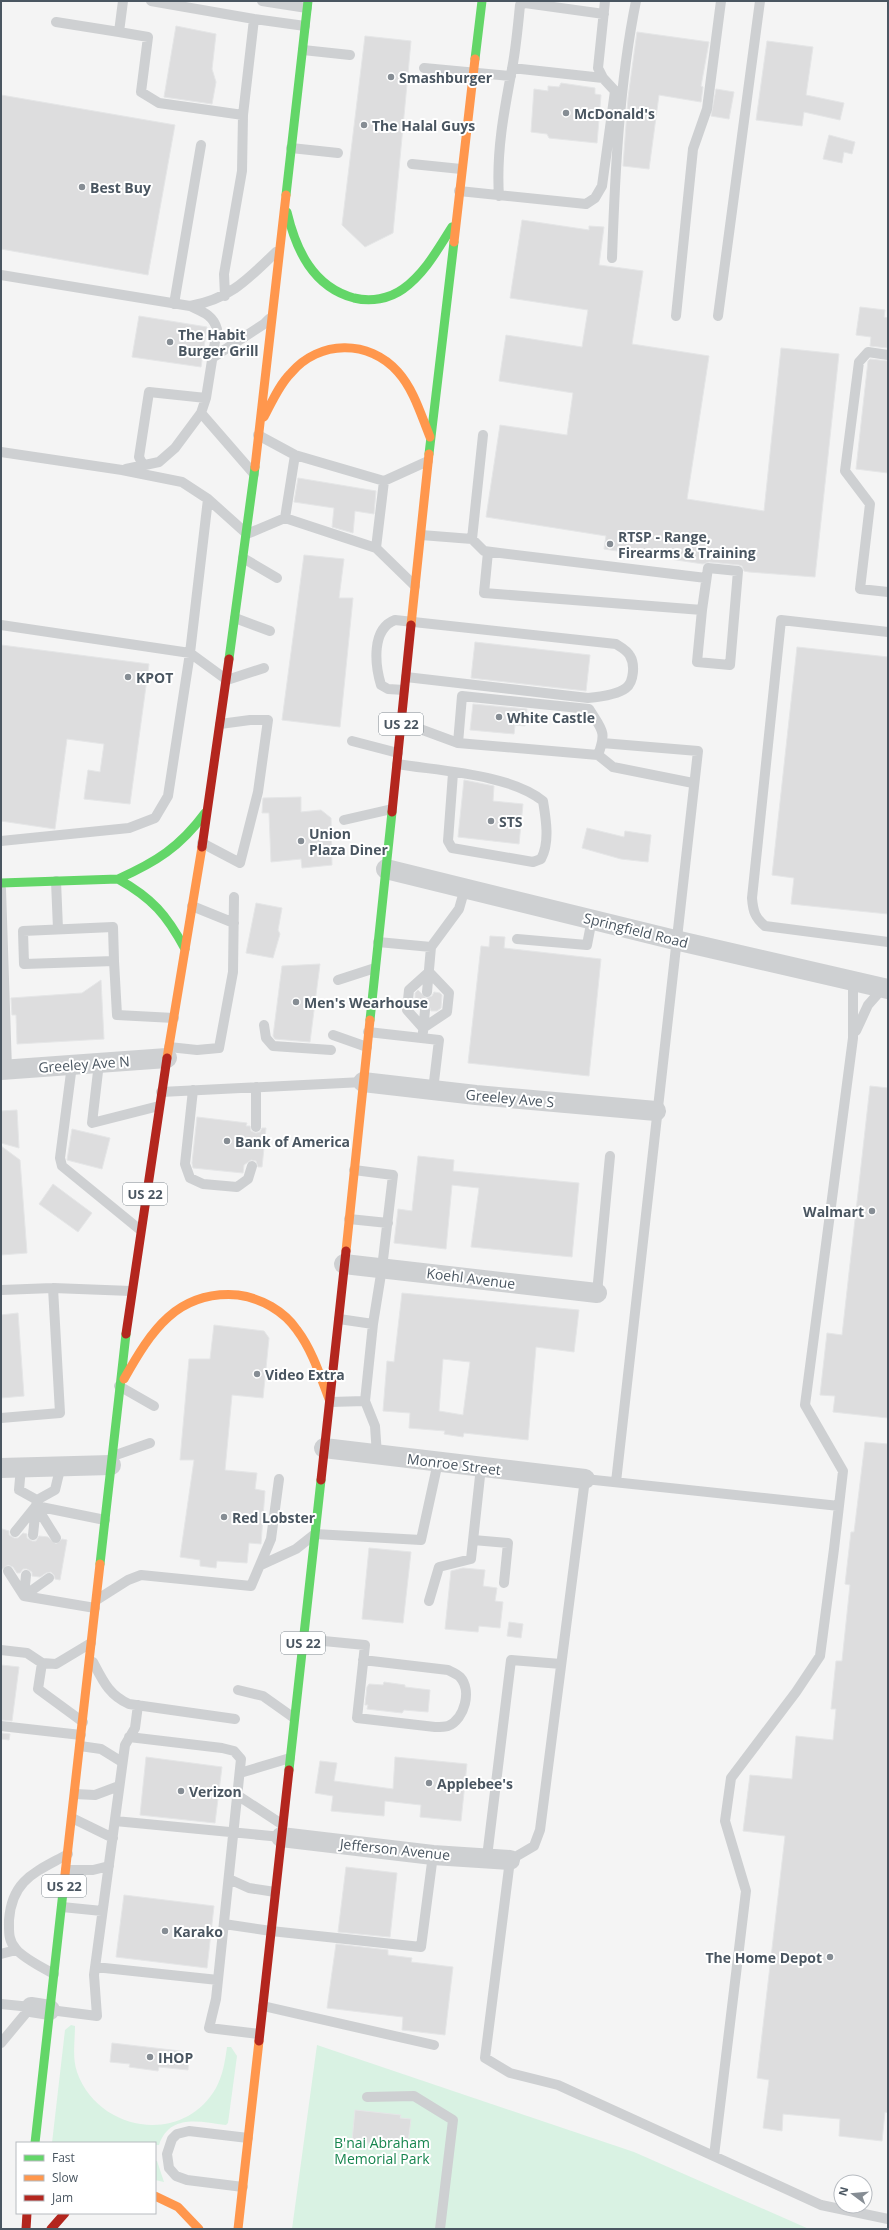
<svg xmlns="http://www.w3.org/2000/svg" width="889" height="2230" font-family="'Open Sans',sans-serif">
	<rect width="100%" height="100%" fill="#f4f4f4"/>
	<!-- green -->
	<path fill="#d9f2e3" d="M71 2025 75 2026C75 2041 72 2057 77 2072 98 2132 183 2146 216 2088 223 2075 225 2061 227 2047H231L237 2056 228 2123 226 2125C200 2122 170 2113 159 2145L52 2143 65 2030Z
		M317 2045 634 2152 809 2229H292Z
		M155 2161H157L164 2182 155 2180Z"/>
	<!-- building -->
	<path fill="#ddddde" stroke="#e5e6e7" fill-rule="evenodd" d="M176 26 216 34 212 69 216 82 212 104 164 97Z
		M637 32 709 42 701 86 703 87 701 102 659 95 649 169 623 166 628 98Z
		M365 36 411 41 393 233 365 247 342 225Z
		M767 41 813 47 806 95 844 103 840 120 804 112 802 126 756 120Z
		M561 83 595 88V94L601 95 597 143 549 138 547 134 531 132 534 89 548 91V86L559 87Z
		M716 89 734 92 729 119 711 116Z
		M1 95 175 125 148 275 1 249Z
		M829 135 855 142 852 154 844 152 842 163 823 159Z
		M522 220 589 230V226L604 227 599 265 643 271 632 344 709 356 687 499 764 511 781 348 839 354 815 577 749 572 744 571 742 566 739 565 709 562 703 564 604 549 606 536 486 517 500 425 567 435 573 393 499 381 506 335 582 347 588 310 510 298Z
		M860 307 885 310 884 317 888 318V348L870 346 871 337 856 335Z
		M139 316 207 327 201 367 132 357Z
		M870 359 888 361V473L856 469 868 361Z
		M298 478 376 491 374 514 355 511 353 533 332 527 334 508 294 502Z
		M304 555 344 559 339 598H353L340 727 282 720Z
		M475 642 590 655 586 691 471 678Z
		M1 645 149 664 130 804 84 799 88 770 100 772 104 744 67 739 55 829 1 821Z
		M797 647 888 657V914L791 904 794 878 772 875Z
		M473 704 527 709 525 726 515 725 514 734 470 730Z
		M464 780 494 786 493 801 523 804 519 844 458 837Z
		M301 797V812L321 810 331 818 332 865 302 868 301 859 271 862 269 813H262L263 798Z
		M587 828 624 837 625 831 651 835 648 862 621 859 582 848Z
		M256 903 282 908 278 930 280 934 273 958 246 953Z
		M490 936 505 937 504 948 601 959 589 1076 468 1063 481 946 489 947Z
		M320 964 310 1042 275 1039 273 1036 282 966Z
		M101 980 104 1039 17 1044 16 1015H12L11 998 82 993Z
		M418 990 426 998 432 996 434 992 440 993 442 995 441 1008 437 1011H431L429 1005 425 1004 420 1006 419 1009H415V993Z
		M870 1086 888 1088V1418L833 1412 835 1396 820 1395 827 1333 842 1335Z
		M17 1110 19 1148 1 1143V1111Z
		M197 1117 247 1123 246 1126H250L251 1131 256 1133 260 1132 262 1128H266L262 1167H258L256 1161 251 1160 244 1165 243 1173 193 1168 192 1163Z
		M72 1129 110 1138 102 1169 67 1160Z
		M1 1146 20 1160 27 1253 1 1255Z
		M418 1156 454 1160 453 1171 579 1183 572 1257 471 1247 479 1188 452 1185 446 1249 394 1243 398 1209 412 1211Z
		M53 1184 92 1213 78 1232 39 1204Z
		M402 1293 579 1310 574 1352 536 1347 528 1440 464 1433 463 1437 444 1434 445 1431 409 1428 410 1413 383 1411 387 1361 394 1362ZM443 1359 470 1362 463 1415 439 1411Z
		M18 1313 24 1396 1 1398V1315Z
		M214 1325 264 1331 269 1338 263 1398 232 1395 225 1470 257 1473 255 1489 265 1491 261 1544 249 1543 247 1563 217 1561 216 1568 200 1566V1560L180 1557 194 1460H180L189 1359H210Z
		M865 1442 888 1444V2113L885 2112 882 2141 839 2136 840 2119 783 2114 782 2131 763 2128 769 2080 757 2078 785 1836 743 1831 750 1775 792 1779 796 1736 833 1740 836 1709H831L836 1661H842L850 1585 845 1584 851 1532H854Z
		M2 1529 9 1531V1535L14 1538H18L23 1533 27 1534V1538L32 1541H36L39 1536 48 1537 56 1544 62 1539 67 1540 60 1580 55 1579 54 1575 51 1572 46 1573 40 1577 32 1576V1572L27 1569H23L20 1573H17L13 1567 8 1565 1 1570Z
		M369 1548 411 1552 403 1623 362 1619Z
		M463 1568 485 1570 483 1586 497 1588 495 1601 503 1602 500 1628 479 1626 478 1632 445 1629 451 1571Z
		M509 1622 523 1624 521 1638 507 1636Z
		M1 1665 19 1667 12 1721 1 1720Z
		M384 1682 405 1685V1687L430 1690 428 1712 404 1710 402 1713 367 1709 368 1705H365L367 1687 369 1684 383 1685Z
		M1 1733 10 1734 9 1740 1 1739Z
		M146 1757 222 1767 215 1823 140 1815Z
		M395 1757 467 1764 461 1821 420 1817 421 1805 385 1801 384 1816 331 1811 333 1796 315 1793 320 1761 337 1763 334 1781 393 1789Z
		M346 1867 397 1873 390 1937 338 1932Z
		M124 1895 214 1906 207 1968 116 1957Z
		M336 1944 388 1950V1955L412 1958 411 1962 453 1967 445 2035 402 2030 403 2017 327 2008Z
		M112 2043 189 2052 188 2070 159 2067 158 2071 129 2067 130 2064 110 2062Z
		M355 2110 401 2115 400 2118 411 2119 408 2143 400 2142 399 2147 352 2141Z"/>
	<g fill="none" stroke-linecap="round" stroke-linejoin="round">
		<!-- lane -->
		<path stroke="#ced0d2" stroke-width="10" d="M151 1 254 19
			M262 1 307 8
			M56 22 119 32 123 1
			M119 32 148 37 141 92 159 103 243 115
			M303 50 350 55
			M424 68 511 76
			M512 68 603 78
			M291 148 338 153
			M412 164 461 169
			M459 191 586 204 595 198 602 186 615 91 603 78 598 68 605 1
			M499 196C496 153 504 111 512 69 516 48 518 26 520 5L525 3 604 14
			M612 258C615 173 619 85 636 1
			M1 275 190 306C230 299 248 279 276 252
			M225 296 224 274 242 171 243 115 254 19 305 26
			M174 304 201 145
			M676 316 693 149 707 109 721 1
			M718 316 760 1
			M888 355 868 352 859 362 845 471 870 504 860 589 888 592
			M212 358 264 324 269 319
			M201 413 254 474
			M258 435 295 455 384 481 428 461
			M1 452 122 470 182 482 208 499 247 534 285 518 376 548 415 586
			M143 465 139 457 149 392 206 398
			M126 469 159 462 175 448 201 413 206 398 217 329C213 315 203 312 190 306
			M208 499 190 653 227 680 264 668
			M285 518 295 455
			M421 535 472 539 484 551 706 578
			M472 539 483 435
			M376 548 384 481
			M488 552 484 593 702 610 708 568 738 571 730 665 697 662 702 610
			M243 558 277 578
			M235 618 270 631
			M1 625 190 653 168 796 155 818 129 828 1 841
			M888 632 781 620 752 898C753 911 755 918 765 926L888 942
			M404 690 388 689 381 685C375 665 371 629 395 620L616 644C621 647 628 651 630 656 635 664 634 682 626 688 617 695 599 697 588 698L406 677
			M401 722 458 743 598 755C607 731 602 730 589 709L462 696 458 743
			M352 741 398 753
			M602 743 698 751 616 1482
			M598 755 613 767 693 783
			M397 764C439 771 510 774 543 801 546 819 550 843 541 859L533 862 452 848 448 841 453 773
			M344 820 392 809
			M202 843 240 863 258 792 268 720H250L220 724
			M56 881 58 929
			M1 889 7 1069
			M192 906 234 923
			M113 927 114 961 24 964 23 931Z
			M517 939 587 945 592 919
			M378 942 431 947
			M114 961 117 1015 174 1018
			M429 972 449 993 447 1012 423 1028 407 1010 409 990Z
			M338 980 375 968
			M427 992 431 947 459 909 465 888
			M264 1025 266 1038 273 1046 331 1050
			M856 1031 868 1005 883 988
			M368 1032 439 1040 433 1090
			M423 1032 425 1010
			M333 1035 367 1047
			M169 1047 197 1050 219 1048 233 972 234 897
			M99 1063 92 1123 159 1106
			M72 1065 60 1158 62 1166 139 1229
			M256 1087V1127
			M193 1090 185 1164 190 1178 203 1184 237 1187 248 1179 252 1166
			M161 1092 363 1082
			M354 1170 393 1175 382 1268 373 1324
			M349 1219 388 1223
			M1 1290 53 1288 131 1291
			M597 1293 610 1156
			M119 1386 154 1406
			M365 1401 375 1426 377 1455
			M330 1402 365 1401 373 1324 339 1319
			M1 1418 60 1413 53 1288
			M113 1456 150 1443
			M21 1467 19 1490 37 1500 36 1506 56 1538
			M37 1500 55 1490 61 1465
			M36 1506 105 1520
			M839 1506 585 1479 540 1830 534 1846 510 1860 485 2058 510 2073 558 2085 821 2205 888 2219
			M15 1532 36 1506 33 1535
			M473 1540 508 1543 504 1583
			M261 1565 296 1549 315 1534 421 1540 438 1462
			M8 1571 24 1596 95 1608
			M26 1575 24 1596 49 1578
			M98 1599 128 1580 141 1575 251 1586 271 1539 279 1479
			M429 1601 439 1567 471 1559 481 1467
			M303 1639 365 1645 357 1718 435 1727C439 1727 445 1727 448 1726 465 1719 472 1690 460 1677 457 1674 452 1672 448 1670L363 1660
			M1 1650 27 1653 42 1663 56 1664 91 1643
			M93 1662C103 1681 109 1695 129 1704L235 1719
			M42 1663 38 1689 83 1722
			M238 1690 263 1696 294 1718
			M1 1726 81 1735
			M129 1737 222 1748 234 1751 241 1759 216 1999 209 2028 259 2034
			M80 1746 101 1749 122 1762
			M240 1773 290 1758
			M75 1794 95 1795 119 1786
			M237 1795 283 1825
			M72 1818 113 1838
			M115 1821 281 1837
			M487 1857 511 1660 561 1664
			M66 1870H93L109 1866
			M229 1879 249 1888 275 1892
			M62 1907 102 1911
			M224 1924 271 1931 421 1947 433 1855
			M1 1954 16 1950
			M95 1967 218 1980
			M54 1974C43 1968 23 1958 16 1949 8 1941 9 1931 9 1920 12 1879 36 1872 68 1854
			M1 2004 31 2007
			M263 2006 434 2045
			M50 2010 97 2016 94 1975 125 1745 135 1728 138 1705
			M1 2043 31 2007
			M367 2097 414 2096 453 2120 440 2229
			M714 2156 746 1891 725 1821 731 1778 796 1692 820 1656 834 1549 843 1471 805 1405 853 1038V981
			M243 2187 187 2180 176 2176 169 2168 167 2154 172 2139 177 2134 189 2131 248 2138"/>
		<!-- street -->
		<path stroke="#ced0d2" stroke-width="20" d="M386 869 675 940 888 989
			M1 1070 167 1058
			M363 1082 476 1095 656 1111
			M344 1264 597 1293
			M324 1448 585 1479
			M1 1468 111 1465
			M281 1837 433 1855 510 1860
			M31 2007 50 2010"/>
		<!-- fast -->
		<path stroke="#63d668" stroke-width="9" d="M475 59 482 1
			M286 195 308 1
			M287 212C296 250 313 287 354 298 371 302 389 299 403 289 425 273 438 249 452 227
			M429 454 454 242
			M229 659 255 467
			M118 879C156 862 180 847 205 813
			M118 879C152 898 167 915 185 949
			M1 883 118 879
			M370 1020 392 812
			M100 1564 126 1334
			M289 1770 321 1480
			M35 2143 63 1892"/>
		<!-- slow -->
		<path stroke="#ff974d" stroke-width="9" d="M454 242 475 59
			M264 417C272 402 279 385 291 373 319 340 369 339 398 372 414 390 421 415 430 437
			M255 467 286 195
			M411 625 429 454
			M167 1058 202 847
			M346 1251 370 1020
			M124 1379C151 1331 177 1290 238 1295 261 1298 284 1311 297 1330 312 1350 320 1375 329 1399
			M63 1892 100 1564
			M155 2196 178 2207 199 2229
			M238 2229 259 2041"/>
		<!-- jam -->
		<path stroke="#b3261e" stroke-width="9" d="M392 812 411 625
			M202 847 229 659
			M126 1334 167 1058
			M321 1480 346 1251
			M259 2041 289 1770
			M26 2229 27 2213
			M51 2229 65 2213"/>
	</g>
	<!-- markers -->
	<g fill="#868d94" stroke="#fff" stroke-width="1.5">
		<circle cx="391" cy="77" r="4"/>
		<circle cx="566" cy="113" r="4"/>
		<circle cx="364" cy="125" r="4"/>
		<circle cx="82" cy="187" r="4"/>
		<circle cx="170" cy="342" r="4"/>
		<circle cx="610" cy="544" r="4"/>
		<circle cx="128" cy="677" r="4"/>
		<circle cx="499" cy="717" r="4"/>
		<circle cx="491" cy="821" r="4"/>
		<circle cx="301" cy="841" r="4"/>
		<circle cx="296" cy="1002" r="4"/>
		<circle cx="227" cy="1141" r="4"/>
		<circle cx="872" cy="1211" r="4"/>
		<circle cx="257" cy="1374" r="4"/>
		<circle cx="224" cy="1517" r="4"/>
		<circle cx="429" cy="1783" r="4"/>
		<circle cx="181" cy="1791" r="4"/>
		<circle cx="165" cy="1931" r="4"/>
		<circle cx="830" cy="1957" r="4"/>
		<circle cx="150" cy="2057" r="4"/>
	</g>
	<g text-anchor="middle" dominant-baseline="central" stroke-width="4" stroke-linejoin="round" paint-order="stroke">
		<!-- shield labels -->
		<g fill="#fff" stroke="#808990" stroke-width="1">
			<rect x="379" y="713" width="44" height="22" rx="3"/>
			<rect x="123" y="1183" width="44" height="22" rx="3"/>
			<rect x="281" y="1632" width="44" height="22" rx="3"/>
			<rect x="42" y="1875" width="44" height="22" rx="3"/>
		</g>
		<g font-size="13" font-weight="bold" fill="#4a5661">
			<text x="401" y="724">US 22</text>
			<text x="145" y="1194">US 22</text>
			<text x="303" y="1643">US 22</text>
			<text x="64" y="1886">US 22</text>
		</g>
		<!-- poi labels -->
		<g font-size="14" font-weight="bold" fill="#4a5661" stroke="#fff" text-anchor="start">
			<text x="399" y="77">Smashburger</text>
			<text x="574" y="113">McDonald's</text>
			<text x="372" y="125">The Halal Guys</text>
			<text x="90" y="187">Best Buy</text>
			<text x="178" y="334">The Habit<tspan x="178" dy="16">Burger Grill</tspan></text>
			<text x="618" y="536">RTSP - Range,<tspan x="618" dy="16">Firearms &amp; Training</tspan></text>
			<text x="136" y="677">KPOT</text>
			<text x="507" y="717">White Castle</text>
			<text x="499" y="821">STS</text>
			<text x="309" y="833">Union<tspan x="309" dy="16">Plaza Diner</tspan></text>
			<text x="304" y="1002">Men's Wearhouse</text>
			<text x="235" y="1141">Bank of America</text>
			<text x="864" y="1211" text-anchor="end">Walmart</text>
			<text x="265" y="1374">Video Extra</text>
			<text x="232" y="1517">Red Lobster</text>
			<text x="437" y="1783">Applebee's</text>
			<text x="189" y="1791">Verizon</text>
			<text x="173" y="1931">Karako</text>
			<text x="822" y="1957" text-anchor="end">The Home Depot</text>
			<text x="158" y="2057">IHOP</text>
		</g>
		<!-- street labels -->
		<g font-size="14" fill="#4a5661" stroke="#fff">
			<text transform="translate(636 930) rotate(14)">Springfield Road</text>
			<text transform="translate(84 1064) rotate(-4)">Greeley Ave N</text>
			<text transform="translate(510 1098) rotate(5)">Greeley Ave S</text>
			<text transform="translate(471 1278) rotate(7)">Koehl Avenue</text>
			<text transform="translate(454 1464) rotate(7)">Monroe Street</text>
			<text transform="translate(395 1849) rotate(6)">Jefferson Avenue</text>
		</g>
		<!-- park labels -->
		<g font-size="14" fill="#17864f" stroke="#fff">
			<text x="382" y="2142">B'nai Abraham<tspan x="382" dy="16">Memorial Park</tspan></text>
		</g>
	</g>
	<!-- border -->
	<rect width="889" height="2230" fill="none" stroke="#4a5661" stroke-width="4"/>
	<!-- legend -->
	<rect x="16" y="2142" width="140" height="72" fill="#ffffff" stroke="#b7bbc0"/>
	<rect x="24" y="2155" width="20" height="6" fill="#63d668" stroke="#b7bbc0"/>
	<text x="52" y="2162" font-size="12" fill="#4a5661">Fast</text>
	<rect x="24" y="2175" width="20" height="6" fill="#ff974d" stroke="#b7bbc0"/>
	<text x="52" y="2182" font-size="12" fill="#4a5661">Slow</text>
	<rect x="24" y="2195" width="20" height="6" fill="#b3261e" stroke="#b7bbc0"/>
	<text x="52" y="2202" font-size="12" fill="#4a5661">Jam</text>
	<!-- north arrow -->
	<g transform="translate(853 2194) rotate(286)"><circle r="19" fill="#ffffff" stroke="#b7bbc0"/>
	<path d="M0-3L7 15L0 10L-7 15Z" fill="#868d94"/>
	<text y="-6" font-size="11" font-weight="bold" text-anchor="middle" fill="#4a5661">N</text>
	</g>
</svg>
